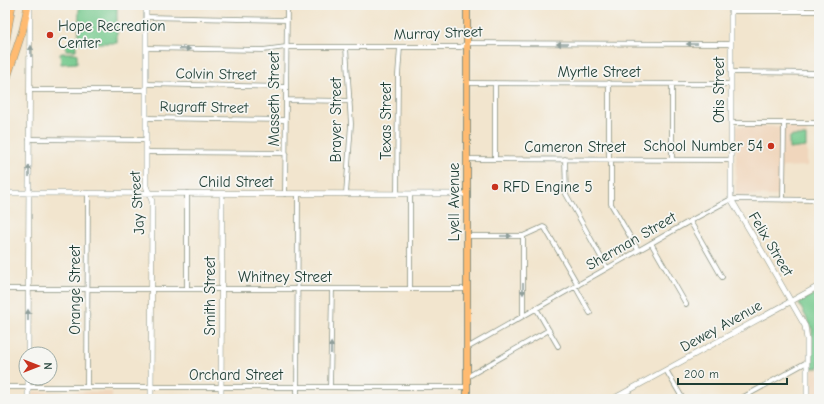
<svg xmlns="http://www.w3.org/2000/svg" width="824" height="404" font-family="'Comic Neue',sans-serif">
	<rect width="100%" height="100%" fill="#f6f6f2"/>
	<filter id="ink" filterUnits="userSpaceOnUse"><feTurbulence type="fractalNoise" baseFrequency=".025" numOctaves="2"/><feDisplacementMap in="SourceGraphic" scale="8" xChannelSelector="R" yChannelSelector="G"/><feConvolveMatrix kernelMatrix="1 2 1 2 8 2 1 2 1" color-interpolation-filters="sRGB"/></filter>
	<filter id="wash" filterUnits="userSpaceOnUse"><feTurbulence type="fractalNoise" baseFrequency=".012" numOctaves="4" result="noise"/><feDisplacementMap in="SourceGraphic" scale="16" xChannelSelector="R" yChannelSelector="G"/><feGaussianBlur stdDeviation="0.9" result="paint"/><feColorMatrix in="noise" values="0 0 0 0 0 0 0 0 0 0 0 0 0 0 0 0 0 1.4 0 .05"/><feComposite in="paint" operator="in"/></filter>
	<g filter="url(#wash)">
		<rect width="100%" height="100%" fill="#f2e5ce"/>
		<!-- built -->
		<path fill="#f0d6bc" d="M736 126 807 127V166L782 167 781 196 736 195Z
			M812 368H819V399H812Z
			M33 392H112V399H33Z"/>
		<!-- green -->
		<path fill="#74c98d" stroke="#4a8360" d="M82 6 117 7V43H78L79 9Z
			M66 43H76V50H66Z
			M62 53H76L77 54V63L61 64 60 54Z
			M791 136H806V147L789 149V139Z
			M819 291V368H812V328L799 304 800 302Z
			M50 394H65V399H50Z"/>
	</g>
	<g filter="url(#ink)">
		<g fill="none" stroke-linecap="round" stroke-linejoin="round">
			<defs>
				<path id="minor" d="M731 11H819
					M146 17 287 20
					M346 47 351 124 346 194
					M146 48 263 50 286 47H461L467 43 731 44
					M731 72 819 73
					M467 83 731 84
					M495 83V159
					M146 84 286 87
					M30 90H146
					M286 100 350 101
					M146 118 286 120
					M731 123H819
					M29 139 146 140
					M146 152 286 153
					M467 159 731 160
					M565 159 566 194 607 268
					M672 159V84
					M609 160V83
					M611 160V204L638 250
					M285 194 287 5
					M397 194 398 75 400 47
					M783 200 784 123
					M690 221 722 277
					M467 236H523L543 227 545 228 578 285
					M523 236V316
					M651 243 686 304
					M575 286 590 313
					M8 289H467
					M187 289V193
					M410 289V194
					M536 308 558 346
					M467 348 690 221 731 199 819 200
					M666 370 683 399
					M467 377 549 330
					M5 387H467
					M87 387 88 193
					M330 387 332 289
					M297 399 298 194
					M740 399 807 362"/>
				<path id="tertiary" d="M146 5V186L152 201 151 399
					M731 5V199L766 258 805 326 807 339V399
					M5 193 467 194
					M28 354 30 5
					M28 399V378
					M221 399 222 194
					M613 399 819 286"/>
				<path id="primary" d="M467 399V5"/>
				<path id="motorway" d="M5 46 12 5
					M5 84 23 29 28 5
					M5 210 6 193"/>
			</defs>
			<!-- minor casing -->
			<use href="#minor" stroke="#889181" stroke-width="5.5"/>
			<!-- tertiary casing -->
			<use href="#tertiary" stroke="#889181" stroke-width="6"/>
			<!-- primary casing -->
			<use href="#primary" stroke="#889181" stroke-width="8"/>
			<!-- motorway casing -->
			<use href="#motorway" stroke="#889181" stroke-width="8"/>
			<!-- minor -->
			<use href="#minor" stroke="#fff" stroke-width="4"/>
			<!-- tertiary -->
			<use href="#tertiary" stroke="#fff" stroke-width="5"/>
			<!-- primary -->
			<use href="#primary" stroke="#ffbb71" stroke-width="6"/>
			<!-- motorway -->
			<use href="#motorway" stroke="#ffbb71" stroke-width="7"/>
		</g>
		<!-- one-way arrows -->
		<defs><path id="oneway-solid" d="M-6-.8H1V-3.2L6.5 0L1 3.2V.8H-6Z"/></defs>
		<g fill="#8f9e9a">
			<use href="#oneway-solid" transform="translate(562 44) rotate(-180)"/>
			<use href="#oneway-solid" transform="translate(692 44) rotate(-180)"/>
			<use href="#oneway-solid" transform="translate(185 49) rotate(1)"/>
			<use href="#oneway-solid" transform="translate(31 51) rotate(-90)"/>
			<use href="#oneway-solid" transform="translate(29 171) rotate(-90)"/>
			<use href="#oneway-solid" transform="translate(506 236)"/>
			<use href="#oneway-solid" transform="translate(523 289) rotate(90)"/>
			<use href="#oneway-solid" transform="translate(28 315) rotate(-90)"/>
			<use href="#oneway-solid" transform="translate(331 348) rotate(-89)"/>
		</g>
	</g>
	<!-- markers -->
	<g fill="#c8321e" stroke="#f6f6f2" stroke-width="1.5">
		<circle cx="50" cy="35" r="4"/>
		<circle cx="771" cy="146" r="4"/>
		<circle cx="495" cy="187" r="4"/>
	</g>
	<g text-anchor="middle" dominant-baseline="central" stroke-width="3.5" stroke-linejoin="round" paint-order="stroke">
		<!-- poi labels -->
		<g font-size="15" fill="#1f3d34" stroke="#f6f6f2" text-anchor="start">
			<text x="58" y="26">Hope Recreation<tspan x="58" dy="17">Center</tspan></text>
			<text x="763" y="146" text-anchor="end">School Number 54</text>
			<text x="503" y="187">RFD Engine 5</text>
		</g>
		<!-- street labels -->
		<g font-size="15" fill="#1f3d34" stroke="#f6f6f2">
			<text transform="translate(438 33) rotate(-2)">Murray Street</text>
			<text x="599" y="72">Myrtle Street</text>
			<text transform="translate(216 74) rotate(1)">Colvin Street</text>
			<text transform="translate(719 90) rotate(-90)">Otis Street</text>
			<text transform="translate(274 99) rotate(-90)">Masseth Street</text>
			<text transform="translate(204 107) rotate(1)">Rugraff Street</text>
			<text transform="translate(336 120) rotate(-90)">Brayer Street</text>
			<text transform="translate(386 121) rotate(-90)">Texas Street</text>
			<text x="575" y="147">Cameron Street</text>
			<text x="236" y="182">Child Street</text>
			<text transform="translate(454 202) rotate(-90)">Lyell Avenue</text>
			<text transform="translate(137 203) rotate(-94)">Jay Street</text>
			<text transform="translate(631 241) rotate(-30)">Sherman Street</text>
			<text transform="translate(771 244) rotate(59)">Felix Street</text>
			<text x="285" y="277">Whitney Street</text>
			<text transform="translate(75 290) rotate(-90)">Orange Street</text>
			<text transform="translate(210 296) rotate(-90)">Smith Street</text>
			<text transform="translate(721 326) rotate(-29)">Dewey Avenue</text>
			<text x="236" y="375">Orchard Street</text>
		</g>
	</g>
	<!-- margin -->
	<rect width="824" height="404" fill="none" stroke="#f6f6f2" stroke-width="20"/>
	<!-- north arrow -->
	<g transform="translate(38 366) rotate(90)"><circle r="19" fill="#f6f6f2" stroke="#a0aca6"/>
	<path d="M0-3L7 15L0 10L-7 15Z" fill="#c8321e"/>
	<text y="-6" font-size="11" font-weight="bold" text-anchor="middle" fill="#1f3d34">N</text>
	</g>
	<!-- scale -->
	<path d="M678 378v6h109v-6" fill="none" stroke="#1f3d34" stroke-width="2"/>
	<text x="684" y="378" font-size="12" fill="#1f3d34" stroke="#f6f6f2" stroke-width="3" paint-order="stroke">200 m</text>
</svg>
